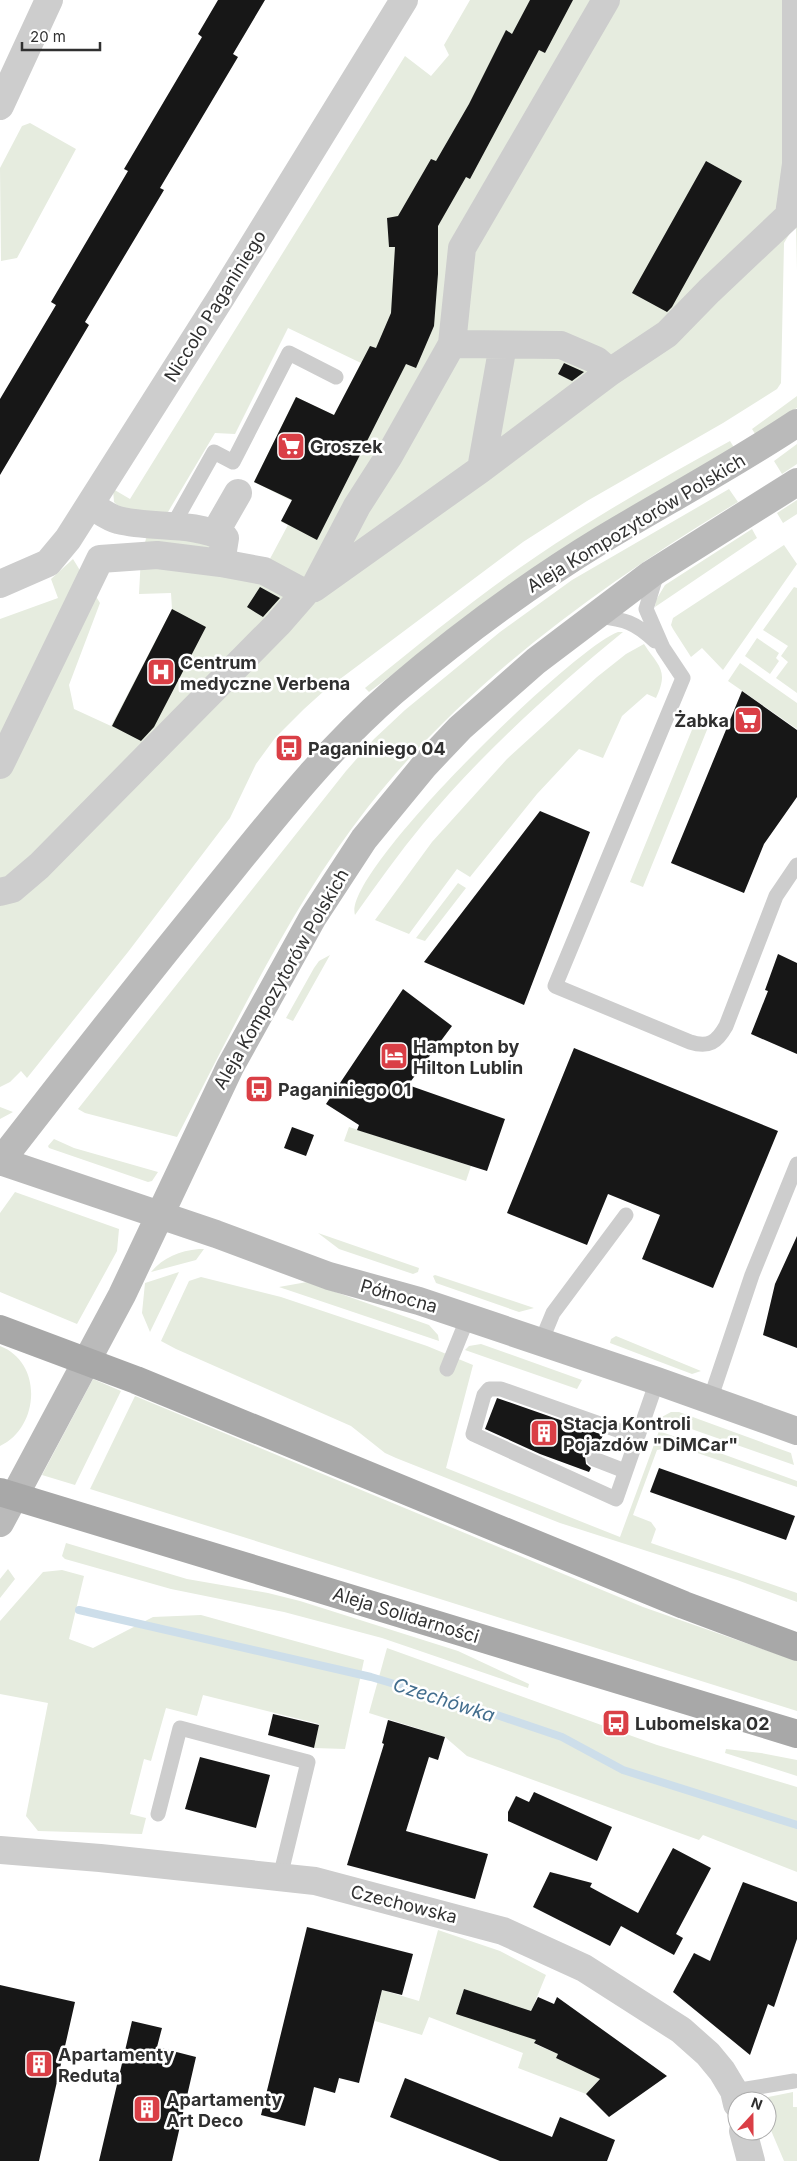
<svg xmlns="http://www.w3.org/2000/svg" width="797" height="2161" font-family="Inter,sans-serif">
	<rect width="100%" height="100%" fill="#fff"/>
	<!-- green -->
	<path fill="#e6ecdf" d="M470 0H797V271L796 223 784 243 781 383 777 389 723 423 587 501 523 542 324 691 304 709 275 738 256 764 230 818 128 952 27 1078 21 1071 10 1082 0 1087V619L58 598 51 579 73 559 100 603 69 685 74 709 111 726 172 609 171 593 139 594 141 556 150 525 215 533 221 563 264 570 288 525 281 522 292 501 254 482 296 397 334 415 361 363 288 328 235 434 215 433 165 517 119 507 114 502 113 489 130 499 405 56 431 76 449 55 444 45Z
		M30 123 76 149 17 258 1 261 0 168 22 126Z
		M797 396V408L757 437 752 429Z
		M730 441 735 449 412 660 369 692 365 688C422 642 477 596 537 556 599 514 665 477 730 441Z
		M797 444V464L782 474 774 461Z
		M729 489 738 502C602 584 467 681 368 807 291 905 234 1027 177 1137L85 1113 78 1109 346 771 374 739 405 710 500 632 572 580Z
		M797 500V514L783 523 777 513Z
		M752 529 757 538 655 607 656 600 665 585Z
		M784 545 797 564 723 670 702 648 691 657 673 629 671 625 673 618Z
		M794 587 797 588V693L776 678 788 662 781 656 788 646 763 630Z
		M618 632H623C551 691 483 752 423 824 399 853 377 884 355 915 341 873 573 648 618 632Z
		M757 638 779 653 776 658 779 661 770 674 745 656Z
		M644 644C659 667 669 670 656 698L647 694 622 716 603 758 579 749 537 794 470 877 457 869 409 934 375 920 432 842 507 759 597 677 626 654Z
		M740 663 797 703V729L728 681Z
		M698 715 711 720 643 887 630 882Z
		M458 883 466 888 425 941 416 938Z
		M330 955 293 1021 286 1018 314 968 319 961Z
		M0 1107 13 1112 0 1119Z
		M349 1127 471 1166 466 1181 344 1141Z
		M54 1139 74 1148 158 1172 152 1181 148 1182 49 1148 48 1146Z
		M15 1192 119 1229 117 1251 77 1324 0 1292V1213Z
		M318 1233 419 1268 418 1272 413 1274 339 1249Z
		M199 1249H204L196 1260 151 1272C164 1257 179 1251 199 1249Z
		M179 1272 150 1332 142 1313 145 1283Z
		M435 1275 534 1308 519 1312 436 1283 433 1276Z
		M201 1277 281 1297 427 1346 473 1365 446 1468 620 1537 659 1431 797 1481V1487L677 1446 657 1450 633 1515 651 1522 656 1529 651 1543 797 1593V1602L737 1580 560 1523 396 1458 385 1453 351 1426 176 1349 161 1341 189 1281Z
		M307 1282 429 1325 438 1335 439 1341 279 1287Z
		M616 1336 701 1371 692 1374 610 1343 611 1339Z
		M481 1344 582 1380 577 1389 465 1350 469 1346Z
		M0 1346C44 1363 39 1428 0 1446Z
		M93 1379 121 1391 75 1485 42 1475Z
		M135 1396 643 1607 797 1661V1711L90 1489Z
		M671 1412H679L791 1453 794 1465 660 1418Z
		M66 1543 187 1579 268 1593 300 1601 458 1651 529 1684 528 1688 382 1638 284 1612 171 1589 65 1559 62 1556Z
		M8 1569 15 1579 0 1598V1579Z
		M62 1570 84 1576 69 1639 93 1648 153 1617 201 1615 364 1660 345 1749 314 1748 319 1724 203 1695 197 1716 166 1708 151 1761 144 1759 130 1814 146 1818 142 1834 38 1831 26 1816 48 1703 0 1694V1621L43 1572Z
		M387 1648 657 1745 797 1787V1872L703 1835 699 1840 467 1756 445 1737 369 1713Z
		M726 1749 761 1753 797 1760V1776L725 1753Z
		M438 1930 500 1951 546 1975 523 2031 537 2037 535 2044 558 2054 556 2058 575 2067 607 2071 586 2094 518 2068 523 2053 429 2017 422 2035 375 2021 382 1990 419 2001Z
		M793 2092V2107H797V2161H784L767 2121V2101L758 2099Z"/>
	<g fill="none" stroke-linecap="round" stroke-linejoin="round">
		<!-- stream -->
		<path stroke="#cddeea" stroke-width="8" d="M79 1610 371 1677 488 1712 562 1737 623 1770 797 1825"/>
	</g>
	<!-- building -->
	<path fill="#171717" d="M218 0H265L233 54 238 57 160 188 164 190 85 322 89 325 0 475V399L56 305 51 302 128 171 124 169 202 37 198 34Z
		M530 0H573L545 53 539 50 470 179 466 177 438 226V274L434 326 416 368 406 364 317 540 281 521 292 500 254 482 296 397 334 415 370 346 376 348 391 313 395 247H389L387 218 398 216 431 159 436 161 469 104 506 30 512 34Z
		M706 161 742 181 672 307 667 312 632 293Z
		M564 363 584 372 572 381 558 374Z
		M260 587 280 598 263 617 247 607Z
		M172 609 206 627 154 727 141 741 112 726Z
		M742 691 797 730V797L764 844 744 893 671 863Z
		M540 811 590 832 524 1005 424 962Z
		M778 954 797 963V1054L751 1034 768 991 765 990Z
		M403 989 452 1026 408 1085 505 1119 487 1171 357 1130 359 1125 326 1104Z
		M574 1048 778 1131 713 1288 642 1259 660 1215 608 1194 587 1245 507 1213Z
		M292 1127 314 1135 306 1156 284 1148Z
		M797 1236V1348L763 1335 775 1284Z
		M497 1398 603 1435 597 1450 589 1451 585 1456 586 1464 591 1468 589 1472 540 1454 485 1429Z
		M659 1468 795 1516 786 1540 650 1492Z
		M273 1714 319 1725 314 1748 268 1735Z
		M388 1720 445 1737 438 1760 429 1757 406 1831 488 1854 475 1899 347 1865 384 1744 382 1743Z
		M200 1757 270 1775 256 1828 185 1809Z
		M534 1792 612 1827 597 1861 508 1821V1812L516 1796 529 1802Z
		M673 1848 711 1868 676 1934 683 1938 674 1955 621 1926 610 1946 533 1907 550 1872 592 1883 590 1887 638 1913Z
		M743 1882 797 1902V1939L774 2007 768 2004 750 2055 673 1992 694 1953 710 1961Z
		M307 1927 413 1954 402 1995 382 1990 359 2083 339 2078 335 2093 314 2087 305 2126 261 2115Z
		M0 1985 75 2002 39 2161H0Z
		M464 1989 531 2011 538 1997 554 2004 557 1997 667 2076 609 2117 586 2094 600 2079 556 2058 558 2054 534 2043 536 2040 456 2014Z
		M132 2021 162 2028 157 2047 196 2057 172 2161H99Z
		M405 2078 552 2137 560 2117 615 2140 607 2161H500L390 2117Z"/>
	<g fill="none" stroke-linecap="round" stroke-linejoin="round">
		<!-- lane -->
		<path stroke="#cdcdcd" stroke-width="15" d="M173 525 214 452 233 462 289 353 336 377
			M658 570 646 609 663 648 683 678 555 986 690 1042C709 1048 717 1042 726 1026L776 896 797 865
			M597 616C625 620 634 621 655 641
			M541 1342 553 1313 626 1215
			M447 1369 468 1317
			M710 1400 752 1275 797 1164
			M637 1437 501 1389H489L484 1395 473 1434 616 1499 657 1381
			M594 1459 625 1471
			M158 1814 180 1728 308 1762 280 1877
			M734 2091 794 2081"/>
		<!-- street -->
		<path stroke="#cdcdcd" stroke-width="28" d="M606 0 462 248 452 344 389 456 357 506 314 588 481 469 610 372 667 334 709 291 797 208
			M0 106 49 0
			M789 215 796 164V0
			M452 344 561 345 596 360 610 372
			M481 469 503 345
			M215 533 238 493
			M0 584 48 563 68 539 222 296 404 0
			M0 765 100 559 157 555 221 563
			M0 892 12 889 39 866 278 624 305 593 264 571 221 563 225 538C192 521 153 529 118 520 109 518 99 510 90 505
			M0 1850 100 1858 315 1881 503 1931 584 1968 681 2030 708 2054 722 2071 734 2091 737 2104
			M743 2131 751 2161"/>
		<!-- secondary -->
		<path stroke="#bababa" stroke-width="28" d="M0 1161 216 1234 329 1276 419 1301 657 1381 797 1431
			M0 1162C71 1070 143 979 216 889 272 820 326 750 393 692 459 636 529 584 603 539 668 500 734 465 797 423
			M0 1523 122 1295 230 1067 313 917 364 839 424 766 460 728 536 661 651 574 797 482"/>
		<!-- primary -->
		<path stroke="#a8a8a8" stroke-width="28" d="M0 1329 136 1380 684 1605 797 1647
			M0 1492 797 1734"/>
	</g>
	<!-- icons -->
	<defs>
		<symbol id="supermarket-square" viewBox="-11 -11 22 22"><rect x="-9" y="-9" width="18" height="18" rx="4" fill="#da3f46" stroke="#fff"/><path d="M-6-5.5h2.5l.6 2H6L4.5 2H-2.5L-4.4-4H-6ZM-1.5 3.2a1.3 1.3 0 1 0 .1 0ZM3 3.2a1.3 1.3 0 1 0 .1 0Z" fill="#fff"/></symbol>
		<symbol id="hospital-square" viewBox="-11 -11 22 22"><rect x="-9" y="-9" width="18" height="18" rx="4" fill="#da3f46" stroke="#fff"/><path d="M-5-5h3v3.5h4V-5h3V5h-3V1.5h-4V5h-3Z" fill="#fff"/></symbol>
		<symbol id="bus-square" viewBox="-11 -11 22 22"><rect x="-9" y="-9" width="18" height="18" rx="4" fill="#da3f46" stroke="#fff"/><path d="M-5-6H5V4H4V6H2V4H-2V6H-4V4H-5ZM-3.5-4V0h7V-4ZM-3.5 1.2v1.5H-2V1.2ZM2 1.2v1.5H3.5V1.2Z" fill="#fff"/></symbol>
		<symbol id="hotel-square" viewBox="-11 -11 22 22"><rect x="-9" y="-9" width="18" height="18" rx="4" fill="#da3f46" stroke="#fff"/><path d="M-6-4.5h1.5V1H6V5H4.5V3h-9V5H-6ZM-4 0a1.8 1.8 0 1 1 3.6 0ZM.5 0V-2.5h3Q6-2.5 6 0Z" fill="#fff"/></symbol>
		<symbol id="building-square" viewBox="-11 -11 22 22"><rect x="-9" y="-9" width="18" height="18" rx="4" fill="#da3f46" stroke="#fff"/><path d="M-4-6H4V6H1V3H-1V6H-4ZM-2.5-4.3h1.7v1.8h-1.7ZM.8-4.3h1.7v1.8H.8ZM-2.5-1h1.7V.8h-1.7ZM.8-1h1.7V.8H.8Z" fill="#fff"/></symbol>
	</defs>
	<g fill-rule="evenodd">
		<use href="#supermarket-square" x="275" y="430" width="32" height="32"/>
		<use href="#hospital-square" x="145" y="656" width="32" height="32"/>
		<use href="#supermarket-square" x="732" y="704" width="32" height="32"/>
		<use href="#bus-square" x="273" y="732" width="32" height="32"/>
		<use href="#hotel-square" x="378" y="1040" width="32" height="32"/>
		<use href="#bus-square" x="243" y="1073" width="32" height="32"/>
		<use href="#building-square" x="528" y="1417" width="32" height="32"/>
		<use href="#bus-square" x="600" y="1707" width="32" height="32"/>
		<use href="#building-square" x="23" y="2048" width="32" height="32"/>
		<use href="#building-square" x="131" y="2093" width="32" height="32"/>
	</g>
	<g text-anchor="middle" dominant-baseline="central" stroke-width="5" stroke-linejoin="round" paint-order="stroke">
		<!-- street labels -->
		<g font-size="18" fill="#303030" stroke="#fff">
			<text transform="translate(215 306) rotate(-58)">Niccolo Paganiniego</text>
			<text transform="translate(636 523) rotate(-31)">Aleja Kompozytorów Polskich</text>
			<text transform="translate(281 979) rotate(-60)">Aleja Kompozytorów Polskich</text>
			<text transform="translate(399 1296) rotate(16)">Północna</text>
			<text transform="translate(406 1615) rotate(17)">Aleja Solidarności</text>
			<text transform="translate(404 1904) rotate(14)">Czechowska</text>
		</g>
		<!-- poi labels -->
		<g font-size="18" font-weight="bold" fill="#303030" stroke="#fff" text-anchor="start">
			<text x="310" y="446">Groszek</text>
			<text x="180" y="662">Centrum<tspan x="180" dy="21">medyczne Verbena</tspan></text>
			<text x="729" y="720" text-anchor="end">Żabka</text>
			<text x="308" y="748">Paganiniego 04</text>
			<text x="413" y="1046">Hampton by<tspan x="413" dy="21">Hilton Lublin</tspan></text>
			<text x="278" y="1089">Paganiniego 01</text>
			<text x="563" y="1423">Stacja Kontroli<tspan x="563" dy="21">Pojazdów "DiMCar"</tspan></text>
			<text x="635" y="1723">Lubomelska 02</text>
			<text x="58" y="2054">Apartamenty<tspan x="58" dy="21">Reduta</tspan></text>
			<text x="166" y="2099">Apartamenty<tspan x="166" dy="21">Art Deco</tspan></text>
		</g>
		<!-- water labels -->
		<g font-size="19" font-style="italic" fill="#436e8e" stroke="#fff">
			<text transform="translate(444 1700) rotate(18)">Czechówka</text>
		</g>
	</g>
	<!-- north arrow -->
	<g transform="translate(752 2116) rotate(21)"><circle r="24" fill="#ffffff" stroke="#acacac"/>
	<path d="M0-4L9 19L0 12L-9 19Z" fill="#da3f46"/>
	<text y="-8" font-size="14" font-weight="bold" text-anchor="middle" fill="#303030">N</text>
	</g>
	<!-- scale -->
	<path d="M22 42v8h78v-8" fill="none" stroke="#303030" stroke-width="2.5"/>
	<text x="30" y="42" font-size="15" fill="#303030" stroke="#ffffff" stroke-width="4" paint-order="stroke">20 m</text>
</svg>
